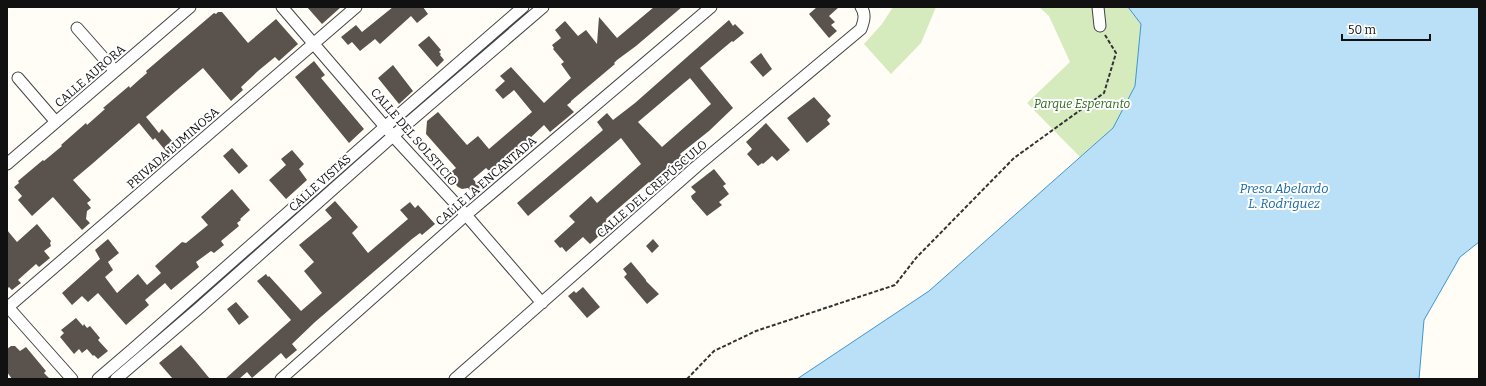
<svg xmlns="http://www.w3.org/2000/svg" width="1486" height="386" font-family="Bitter,serif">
	<rect width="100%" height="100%" fill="#fffdf5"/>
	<!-- green -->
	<path fill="#d5ebbd" d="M893 7H936L921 43 891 74 864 44 882 24Z
		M1039 7H1128L1141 24 1135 86 1113 128 1080 157 1027 103 1070 62 1049 16Z"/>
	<!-- water -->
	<path fill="#b9e0f7" stroke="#3f96cf" d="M1128 7H1479V242L1460 257 1424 320 1419 379H797L929 291 1113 128 1135 86 1141 24Z"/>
	<!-- building -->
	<path fill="#5a524d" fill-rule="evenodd" d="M307 7H341L322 24Z
		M393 7H423L428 14 417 23 411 16 380 44 375 39 360 51 352 42 348 45 341 37 356 25 362 32Z
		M654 7H682L636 46 617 60 614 63 615 64 571 101V102L567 105 574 112 550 132 544 125 513 154 490 172 486 168 473 179 480 187 473 193 468 188 462 189 458 187 447 175 456 168 426 134 427 121 438 112 467 145 478 136 489 149 532 112 514 90 503 99 495 90 505 81 500 76 511 67 544 103 571 78 561 64 564 62 553 49 554 48 552 45 561 38 555 30 565 21 578 36 586 30 597 44 599 17 617 38Z
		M817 7H839L829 16 835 22 831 25 837 31 829 38 809 14Z
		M218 12H222L248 43 276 19 298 44 279 61 275 57 258 71 241 87 243 90 231 101 203 68 177 90 146 117 159 133 162 129 178 148 169 155 155 138 153 140 139 123 92 164 73 180 91 200 87 203 91 208 87 211 86 219 90 223 82 230 53 197 32 216 18 200 22 196 14 187 19 183 18 181 43 160 44 161 62 146 61 145 86 123 87 125 105 109 103 108 129 86 130 88 140 79 147 73 146 71 214 13 216 14Z
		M729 20 733 26 735 24 744 33 733 42 732 41 700 68 733 108 709 131 680 154 686 161 676 170 671 165 650 183 649 182 606 219 611 225 590 244 583 237 566 252 562 247 560 248 554 241 575 222 569 216 591 196 597 203 641 164 621 138 528 216 517 203 603 130 597 122 607 113 613 120 635 103ZM690 78 711 104 662 147 638 122Z
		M429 36 441 50 439 52 441 54 440 55 444 60 437 67 418 45Z
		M761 53 772 69 763 77 750 62Z
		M314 61 325 75 321 78 364 129 349 143 295 77Z
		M393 65 413 91 399 104 378 78Z
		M814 97 831 116 827 120 830 124 807 143 787 118Z
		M766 123 790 150 777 161 772 156 763 164 762 163 758 166 747 154 752 149 746 142Z
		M232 148 248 166 239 174 223 156Z
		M292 150 304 164 299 169 307 180 286 199 269 180 286 165 281 159Z
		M714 169 726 184 723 186 729 194 719 202 722 205 707 216 692 199 691 196 696 192 691 187Z
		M232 189 250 210 240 219 241 220 237 223 239 226 221 241 224 245 214 253 211 251 196 262 199 267 171 290 165 283 145 300 149 305 126 325 98 293 88 302 82 296 72 305 62 293 100 259 95 250 108 239 119 253 108 262 113 270 105 277 117 293 138 274 147 285 161 273 155 266 182 242 186 243 208 225 201 217Z
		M335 201 358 227 352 233 368 253 408 219 400 210 410 202 415 208 418 205 435 224 422 235 420 233 412 239 315 322 292 344 297 350 286 359 281 353 252 378 247 372 239 379H225L291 320 257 281 266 274 268 277 269 276 301 311 322 293 304 271 314 262 299 245 332 218 325 210Z
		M37 224 51 241 50 243 51 246 44 251 50 258 39 267 36 264 18 280 21 283 12 290 9 287 7 289V230L17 242Z
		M653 239 659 246 652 253 646 246Z
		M631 262 646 280V281L659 294 647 304 624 277 627 274 623 269Z
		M583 287 600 307 587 318 568 296 574 291 576 293Z
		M236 302 249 317 239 325 227 309Z
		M76 318 83 326 84 324 87 328 90 326 100 338 98 340 108 351 98 359 94 355 93 356 87 349 82 353 79 349 74 354 60 337 64 333 61 330Z
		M181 345 196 362 210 379H173L159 363Z
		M11 346H15L20 351 26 347 46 371 44 373 50 379H12L7 372V349Z"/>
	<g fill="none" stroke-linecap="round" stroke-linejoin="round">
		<defs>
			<path id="minor" d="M282 7 393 136 466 215 542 303
				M1098 7 1100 26
				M77 28 115 71
				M18 78 56 122
				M7 164 190 7
				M7 306 72 379
				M7 308 356 7
				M98 379 133 349 386 126 523 7
				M116 379 198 309 393 136 543 7
				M281 379 466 215 711 7
				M455 379 697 166 861 29C864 21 866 14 861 7"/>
		</defs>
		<!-- minor casing -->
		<use href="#minor" stroke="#444" stroke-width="13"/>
		<!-- path -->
		<path stroke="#333" stroke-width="2" stroke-dasharray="4 2" stroke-linecap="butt" d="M687 379 714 351 756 331 895 285 916 258 1014 158 1104 93 1116 53 1105 35"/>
		<!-- minor -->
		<use href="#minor" stroke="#fff" stroke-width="11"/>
	</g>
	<g text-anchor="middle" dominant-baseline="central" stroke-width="4" stroke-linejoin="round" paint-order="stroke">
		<!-- street labels -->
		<g font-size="12" fill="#111" stroke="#fff">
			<text transform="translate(90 76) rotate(-41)">CALLE AURORA</text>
			<text transform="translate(414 137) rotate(49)">CALLE DEL SOLSTICIO</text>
			<text transform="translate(173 148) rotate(-41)">PRIVADA LUMINOSA</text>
			<text transform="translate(486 181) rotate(-41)">CALLE LA ENCANTADA</text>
			<text transform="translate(320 183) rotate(-42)">CALLE VISTAS</text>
			<text transform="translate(652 189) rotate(-41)">CALLE DEL CREPÚSCULO</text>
		</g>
		<!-- park labels -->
		<g font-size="12" font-style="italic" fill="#2f6b1f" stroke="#fff">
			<text x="1082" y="104">Parque Esperanto</text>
		</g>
		<!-- water labels -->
		<g font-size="13" font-style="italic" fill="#1768a6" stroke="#fff">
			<text x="1284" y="188">Presa Abelardo<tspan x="1284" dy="15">L. Rodriguez</tspan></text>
		</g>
	</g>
	<!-- border -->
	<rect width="1486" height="386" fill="none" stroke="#111111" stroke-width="16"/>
	<!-- scale -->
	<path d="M1342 34v6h88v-6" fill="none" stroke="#111111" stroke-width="2"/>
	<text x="1348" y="34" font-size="12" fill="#111111" stroke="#ffffff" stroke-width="3" paint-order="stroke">50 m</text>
</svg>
